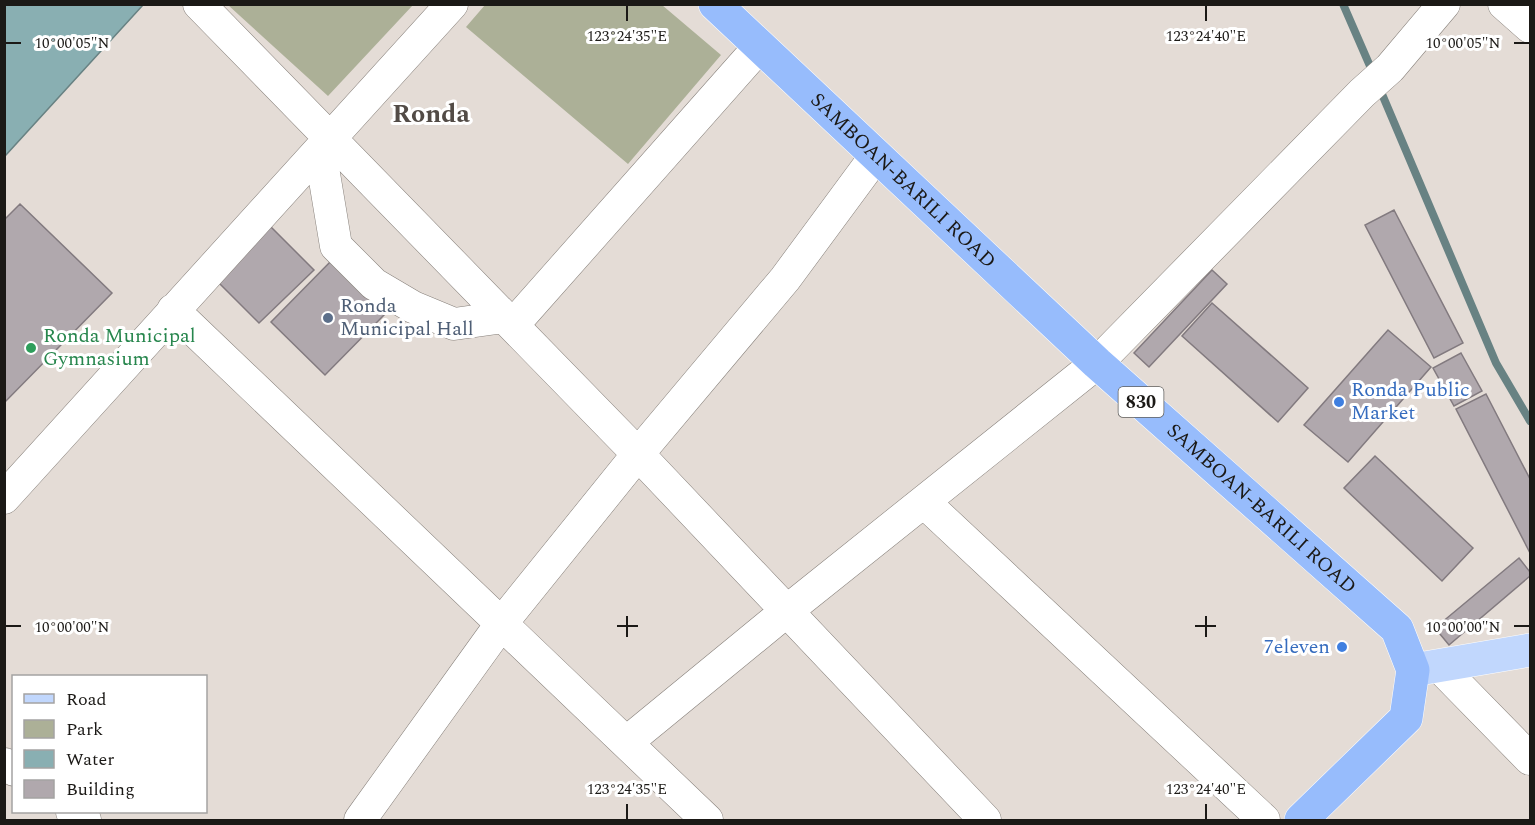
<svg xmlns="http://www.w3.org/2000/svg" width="1535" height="825" font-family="Spectral,serif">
	<rect width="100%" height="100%" fill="#e4dcd6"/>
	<!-- green -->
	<path fill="#acb097" d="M228 5H413L328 96Z
		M485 5H662L721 55 628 164 466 27Z"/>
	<!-- water -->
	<path fill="#89afb2" stroke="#688283" stroke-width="1.5" d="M5 4 143 5 5 156 4 5Z"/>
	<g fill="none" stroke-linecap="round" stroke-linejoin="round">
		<!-- stream -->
		<path stroke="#688283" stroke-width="8" d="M1343 4 1373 73
			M1379 87 1496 363 1530 421"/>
	</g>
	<!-- building -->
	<path fill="#b0a8ad" stroke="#827a7f" stroke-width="1.5" d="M20 204 112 293 4 403V220Z
		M1394 210 1463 343 1434 358 1365 225Z
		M269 225 314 270 259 323 215 279Z
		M331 261 385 314 325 375 271 322Z
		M1212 270 1227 284 1149 367 1134 353Z
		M1212 303 1308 388 1278 422 1182 336Z
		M1388 330 1431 367 1348 462 1304 425Z
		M1461 353 1482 391 1454 406 1433 368Z
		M1486 394 1530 479V553L1456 409Z
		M1375 456 1473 548 1442 581 1344 488Z
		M1519 558 1530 572V576L1449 645 1435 628Z"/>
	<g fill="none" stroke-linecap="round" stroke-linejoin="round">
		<defs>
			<path id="minor" d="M199 4 638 454 985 820
				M1504 4 1530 27
				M320 150 336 246 374 284 413 307 454 324 504 317
				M173 310 707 820
				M513 325 760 46
				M4 498 452 4
				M924 502 1264 820
				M1440 667 1530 759
				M627 742 788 610 1097 363 1362 93 1390 68 1444 4
				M5 764 14 770
				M72 812 85 820
				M360 820 501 624 638 454 785 279 875 157"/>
			<path id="major" d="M1413 670 1530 650"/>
			<g id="highway">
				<path id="s1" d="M715 4 1097 363 1397 629 1413 670 1406 718 1301 820"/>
			</g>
		</defs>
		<!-- minor casing -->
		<use href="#minor" stroke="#87807b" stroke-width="33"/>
		<!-- major casing -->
		<use href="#major" stroke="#fff" stroke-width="34"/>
		<!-- highway casing -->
		<use href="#highway" stroke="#fff" stroke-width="34"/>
		<!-- minor -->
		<use href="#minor" stroke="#fff" stroke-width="32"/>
		<!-- major -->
		<use href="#major" stroke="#c1d7fd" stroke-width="33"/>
		<!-- highway -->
		<use href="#highway" stroke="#97bcfc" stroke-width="33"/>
	</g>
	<!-- ticks -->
	<path fill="none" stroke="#1b1916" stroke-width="2" d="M627 6V21M1206 6V21M6 43H21M1514 43H1529M627 616V637M1206 616V637M6 626H21M617 626H638M1195 626H1216M1514 626H1529M627 804V819M1206 804V819"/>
	<!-- markers -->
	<circle fill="#5c6f8a" stroke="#fff" stroke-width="2" cx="328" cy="318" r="6"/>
	<circle fill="#2e9e5b" stroke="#fff" stroke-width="2" cx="31" cy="348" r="6"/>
	<g fill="#3f7fe0" stroke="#fff" stroke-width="2">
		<circle cx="1339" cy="402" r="6"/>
		<circle cx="1342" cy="647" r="6"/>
	</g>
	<g text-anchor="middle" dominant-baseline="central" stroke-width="6" stroke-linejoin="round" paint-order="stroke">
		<!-- shield labels -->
		<rect fill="#fff" stroke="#5f5e5c" stroke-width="1.5" x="1118.5" y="387" width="45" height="30" rx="4.5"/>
		<g font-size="18" font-weight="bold" fill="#1b1916">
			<text x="1141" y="402">830</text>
		</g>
		<!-- street labels -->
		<g font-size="20" fill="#1b1916" stroke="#fff">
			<text stroke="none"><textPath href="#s1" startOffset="258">SAMBOAN-BARILI ROAD</textPath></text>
			<text stroke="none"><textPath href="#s1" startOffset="744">SAMBOAN-BARILI ROAD</textPath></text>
		</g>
		<!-- service labels -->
		<g font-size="20" fill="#4e5e75" stroke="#fff" text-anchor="start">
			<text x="340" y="306">Ronda<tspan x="340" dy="23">Municipal Hall</tspan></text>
		</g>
		<!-- leisure labels -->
		<g font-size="20" fill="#27864d" stroke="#fff" text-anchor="start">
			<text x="43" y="336">Ronda Municipal<tspan x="43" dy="23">Gymnasium</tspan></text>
		</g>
		<!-- shop labels -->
		<g font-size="20" fill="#366cbe" stroke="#fff" text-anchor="start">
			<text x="1351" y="390">Ronda Public<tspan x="1351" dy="23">Market</tspan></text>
			<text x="1330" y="647" text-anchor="end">7eleven</text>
		</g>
		<!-- district labels -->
		<g font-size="26" font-weight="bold" fill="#524b46" stroke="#fff">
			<text x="431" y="114">Ronda</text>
		</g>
	</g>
	<g font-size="15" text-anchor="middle" fill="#1b1916" stroke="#fff" stroke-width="6" stroke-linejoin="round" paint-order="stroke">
		<text x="627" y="41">123°24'35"E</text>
		<text x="1206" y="41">123°24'40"E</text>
		<text x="72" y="48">10°00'05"N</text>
		<text x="1463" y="48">10°00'05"N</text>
		<text x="72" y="632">10°00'00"N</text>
		<text x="1463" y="632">10°00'00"N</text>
		<text x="627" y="794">123°24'35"E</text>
		<text x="1206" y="794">123°24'40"E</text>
	</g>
	<!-- border -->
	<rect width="1535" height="825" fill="none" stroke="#1b1916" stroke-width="12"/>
	<!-- legend -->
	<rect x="12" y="675" width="195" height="138" fill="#ffffff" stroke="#a4a3a2" stroke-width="1.5"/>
	<rect x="24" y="694" width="30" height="9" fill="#c1d7fd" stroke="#a4a3a2" stroke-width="1.5"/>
	<text x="66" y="705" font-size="18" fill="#1b1916">Road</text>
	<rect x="24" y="720" width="30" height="18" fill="#acb097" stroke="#a4a3a2" stroke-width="1.5"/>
	<text x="66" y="735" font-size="18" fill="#1b1916">Park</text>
	<rect x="24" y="750" width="30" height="18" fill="#89afb2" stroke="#a4a3a2" stroke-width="1.5"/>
	<text x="66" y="765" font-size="18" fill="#1b1916">Water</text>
	<rect x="24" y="780" width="30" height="18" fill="#b0a8ad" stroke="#a4a3a2" stroke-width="1.5"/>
	<text x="66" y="795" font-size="18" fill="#1b1916">Building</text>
</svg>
